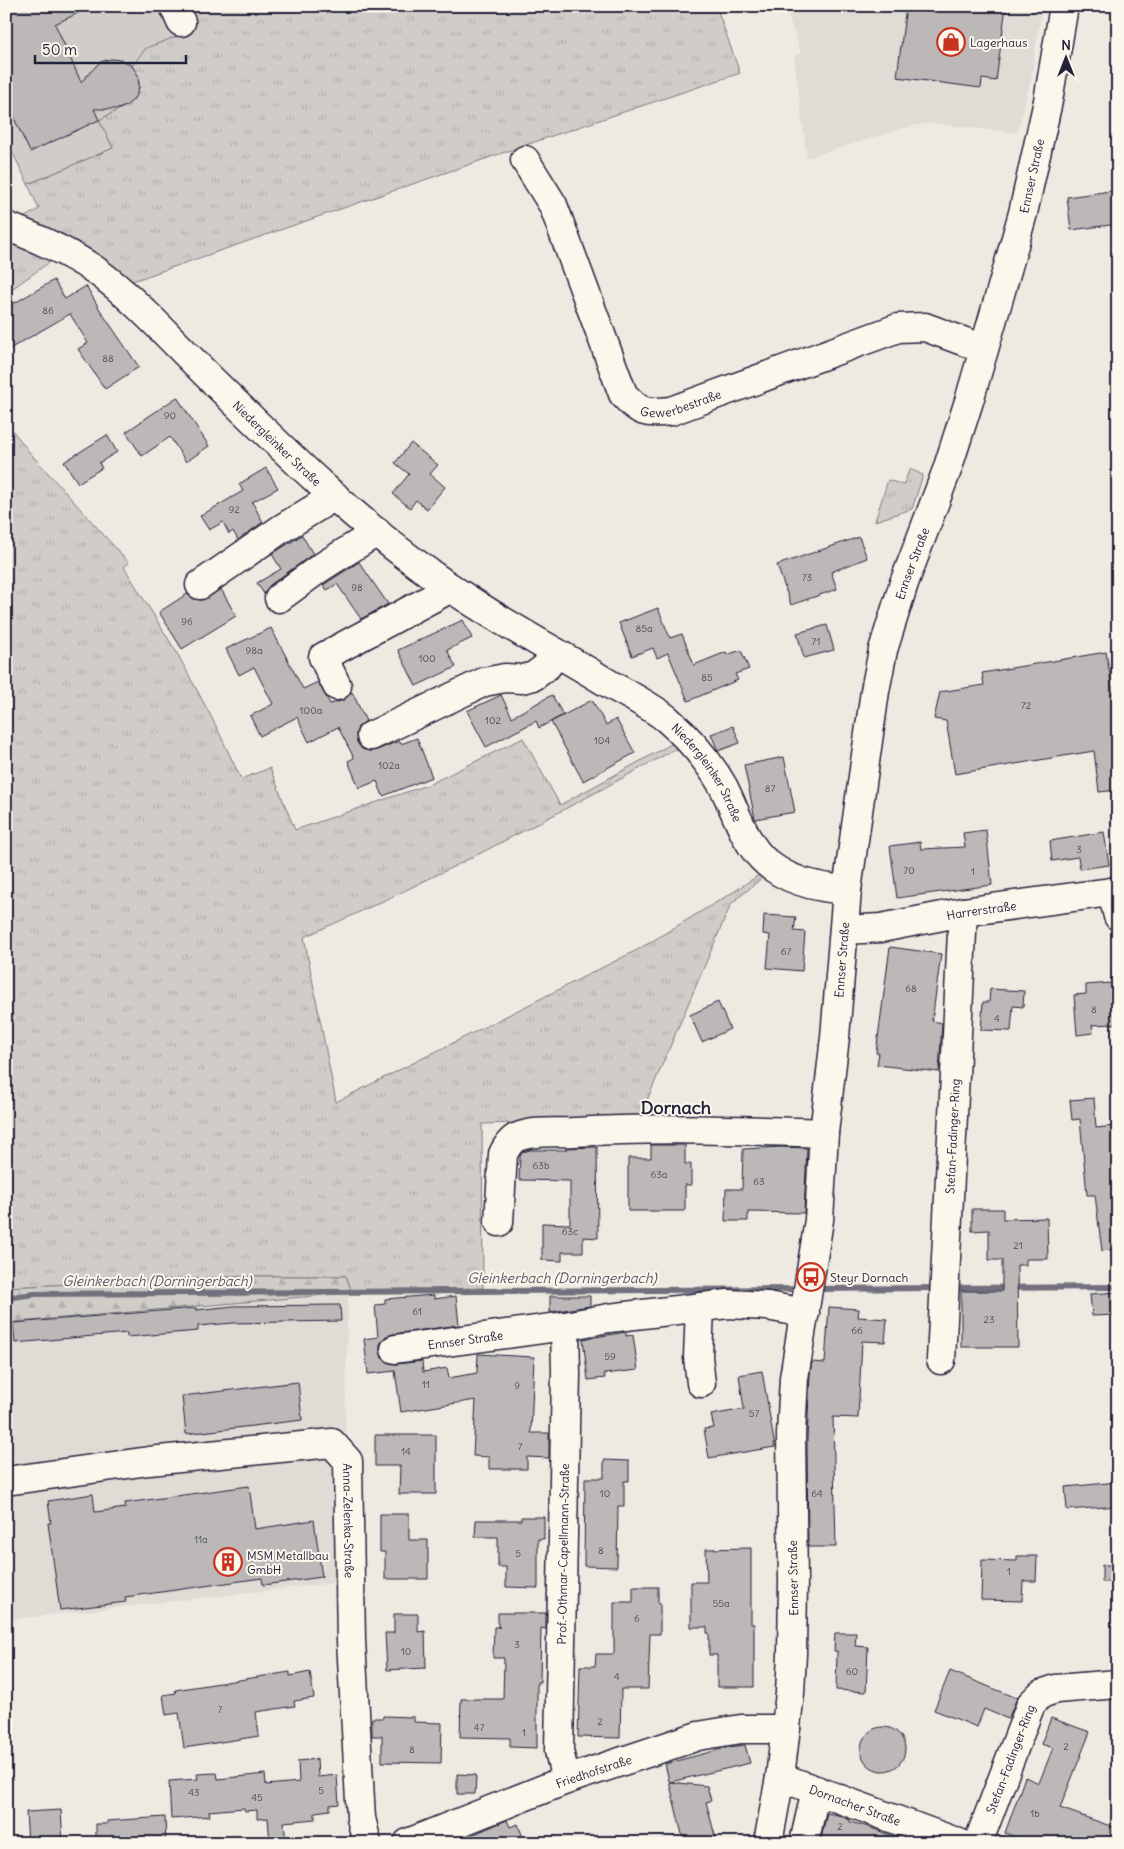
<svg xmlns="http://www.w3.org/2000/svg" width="1124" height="1849" font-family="Delius,sans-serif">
	<defs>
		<pattern id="grass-tufts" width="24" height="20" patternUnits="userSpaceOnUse" patternTransform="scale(1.25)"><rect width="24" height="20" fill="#d0cdc9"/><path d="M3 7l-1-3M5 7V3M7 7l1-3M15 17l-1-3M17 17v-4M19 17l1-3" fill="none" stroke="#b2b0ae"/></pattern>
		<pattern id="forest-firs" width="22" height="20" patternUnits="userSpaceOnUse" patternTransform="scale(1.25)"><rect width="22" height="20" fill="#d0cdc9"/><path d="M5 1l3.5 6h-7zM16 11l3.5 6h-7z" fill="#b2b0ae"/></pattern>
	</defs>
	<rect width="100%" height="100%" fill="#eeeae2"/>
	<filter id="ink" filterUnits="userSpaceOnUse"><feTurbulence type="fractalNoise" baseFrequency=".02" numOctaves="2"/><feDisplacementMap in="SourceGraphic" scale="10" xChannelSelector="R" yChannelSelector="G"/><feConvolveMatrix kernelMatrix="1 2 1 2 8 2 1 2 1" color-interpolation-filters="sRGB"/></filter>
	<g filter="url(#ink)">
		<!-- built -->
		<path fill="#dfdbd5" d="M785 6H1042L1031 80 1017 133 929 123 904 128 807 158 794 56 801 53Z
			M348 1293 342 1582 6 1620V1323Z"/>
		<!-- grass -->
		<path fill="url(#grass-tufts)" stroke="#797882" d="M181 6H716L740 73 540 140 127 283 85 253 70 238 23 218 39 209 28 184 113 148 99 120 126 106 132 66 137 58 146 48 190 31Z
			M6 238 54 259 6 293Z
			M6 422 30 453 129 563 124 567 177 653 214 722 241 779 270 768 295 830 430 784 523 738 560 805 677 741 679 747C556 815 432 881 304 937L336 1102 639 949 735 891 757 876 763 877 731 904 639 1119 482 1124 483 1288 351 1290 346 1276H254L6 1287Z
			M910 469 923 475 912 509 875 521 888 480 903 485Z"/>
		<!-- forest -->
		<path fill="url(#forest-firs)" stroke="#797882" d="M254 1276H346L351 1290 348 1293 6 1323V1287Z"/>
		<!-- pitch -->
		<path fill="#d0cdc9" stroke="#797882" d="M6 6H181L191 31 146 48 132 66C153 99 123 106 99 120L113 148 28 184 6 139Z"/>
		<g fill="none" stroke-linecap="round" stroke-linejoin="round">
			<!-- stream -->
			<path stroke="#716f7c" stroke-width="6" d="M950 1288 1118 1287
				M815 1289 937 1288
				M6 1298 34 1294 802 1289"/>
		</g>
		<!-- building -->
		<path fill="#bcb8b8" stroke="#22223b" d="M6 6H93L55 24 81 82 100 62 111 59 122 60 132 66 138 75 139 86 137 94 132 101 126 106 118 109H94L99 120 30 152 6 101Z
			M906 6H1006L996 81 982 79 981 88 897 77Z
			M1118 190V224L1071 230 1067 197Z
			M54 280 65 299 86 286 102 313 139 367 105 389 78 349 88 343 70 314 6 351V308Z
			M177 397 209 446 186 462 170 437 142 456 126 432Z
			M107 435 117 452 99 463 102 468 78 483 64 462Z
			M411 443 438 465 430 474 445 487 427 509 416 500 410 508 393 494 409 474 395 463Z
			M266 468 278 488 252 502 263 522 238 540 233 531 229 534 223 522 209 530 200 516 243 491 239 484Z
			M302 535 313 554 270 585 264 594 257 583 281 569 272 554Z
			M859 537 867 558 831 572 837 589 791 605 777 565Z
			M359 562 388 604 361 619 337 584 327 590 323 585Z
			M221 589 236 616 182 649 159 612 187 594 194 599 202 600Z
			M658 608 670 638 682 634 694 665 726 652 727 655 741 650 749 669 735 674 738 680 688 701 668 653 657 658 653 648 632 656 619 623Z
			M463 620 472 638 447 650 456 667 416 686 398 650Z
			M827 625 834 650 804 658 797 633Z
			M271 628 303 689 318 682 330 704 344 700 352 692 366 721 358 727 356 734 357 742 362 749 369 751 377 750 399 741 401 744 417 738 432 777 383 796 377 781 359 788 348 761 354 758 338 727 309 742 297 717 260 736 250 716 273 704 254 667 239 675 226 649Z
			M1106 652 1118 723V747L1113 748 1118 790 1099 792 1094 751 955 774 946 721 934 719 940 692 984 685 982 673Z
			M501 695 512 717 552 695 563 715 539 728 536 721 486 747 467 711Z
			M592 700 606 725 616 719 635 753 583 781 551 722Z
			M733 726 740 743 718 751 711 734Z
			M784 757 795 812 755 819 744 765Z
			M986 830 992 885 897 898 890 846 920 842 921 849 965 847 963 833Z
			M1104 832 1109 865 1080 869 1078 857 1052 861 1050 841Z
			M764 915 796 917 794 931 805 932 802 971 767 968 770 935 763 934Z
			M890 947 941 954 932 1021 942 1023 939 1072 877 1065 879 1053H876Z
			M1111 983 1115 1024 1092 1025 1093 1033 1077 1035 1074 995 1086 994V985Z
			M990 989 1024 991 1023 1007 1013 1006 1011 1031 981 1030 983 1002H989Z
			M718 1002 730 1029 702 1042 690 1015Z
			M1094 1098 1096 1128 1114 1126 1118 1159V1249L1102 1251 1095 1195H1087L1080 1119 1072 1120 1070 1100Z
			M651 1145H685V1164H691V1185H685V1211H628V1158H651Z
			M597 1147 598 1238 583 1237V1252H562V1261L542 1260V1223L570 1224V1181L519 1180 520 1156 523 1152 530 1150H566V1148Z
			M781 1147 807 1148 804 1213 748 1212V1221H725L726 1189H742L743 1149Z
			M972 1209H1003V1219L1047 1218 1048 1259H1026V1265H1017L1018 1347H961V1291H1002V1260H989V1230L972 1231Z
			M1118 1292V1315L1092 1316 1090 1294Z
			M434 1295V1299L456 1296 459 1325 393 1334 386 1336 380 1344V1351L382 1358 389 1363 397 1364 422 1361 423 1372 447 1368 449 1378 477 1373 478 1354 534 1357 531 1433H549V1458L527 1457V1469H489V1457L473 1456 476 1400 401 1412 395 1371 368 1374 364 1339 378 1337 375 1305 385 1304V1299Z
			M550 1296H590V1306L550 1312Z
			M340 1305 341 1321 233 1323 198 1326V1331L127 1337V1333L15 1343 13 1323 196 1308V1310L234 1306Z
			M829 1307 859 1309 858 1317 887 1319 885 1342 862 1341 858 1418 833 1417 836 1547H808L807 1440 810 1374 812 1362 825 1363Z
			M626 1332V1336L633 1335 638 1370 604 1374 605 1378 588 1380 583 1339Z
			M762 1371 775 1447 709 1458 704 1429 714 1428 711 1415 744 1409 739 1375Z
			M298 1382 302 1420 186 1434 182 1396Z
			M375 1435H436V1494H399L400 1466H375Z
			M604 1460 629 1461V1481H624V1506H618L617 1567 584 1566 585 1478H604Z
			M1118 1482V1506L1067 1510 1065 1487Z
			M249 1486 255 1529 314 1520 322 1577 263 1585 262 1578 125 1597 126 1602 60 1610 48 1523H51L48 1501 93 1494 95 1512 126 1508 125 1503Z
			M380 1514H409V1540H428V1579H385V1552H380Z
			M521 1517H544V1539H538V1588L506 1587V1567H498V1537H475L476 1520H521Z
			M751 1548V1624H754V1687H717V1655H709V1633H707V1627H691V1582H707L706 1549Z
			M1017 1556H1037L1036 1581H1023L1022 1601 981 1600 982 1560 1017 1561Z
			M1102 1565H1118V1582H1102Z
			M633 1587H658V1603H660V1634H650L648 1689H621L620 1738 578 1737 580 1666H595L596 1654H614V1602H633Z
			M498 1613H546V1629L541 1628 540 1682H537V1748L510 1747V1738L460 1737 461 1699H503L504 1658H493L494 1627H500H498Z
			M394 1614H418V1632L425 1631 426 1668 387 1670 385 1633H394Z
			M835 1633H856L855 1646 868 1647 866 1692 836 1690 837 1651H834Z
			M950 1671 1017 1698 1008 1719 984 1709 977 1727 934 1710Z
			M290 1672V1676L310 1672 314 1698 294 1701 295 1706 256 1712 259 1736 184 1748 179 1713 166 1715 163 1695 176 1693 175 1690Z
			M383 1716 414 1717V1722L442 1723 441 1763 382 1762V1736H372V1718H383Z
			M1051 1718 1090 1732 1060 1808 1116 1828 1111 1843H1030L1005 1833 1025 1777 1039 1783 1053 1748 1041 1744Z
			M861 1749a22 22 0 1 1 44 0a22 22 0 1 1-44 0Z
			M745 1745 750 1763 670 1782 707 1786 711 1801 706 1802 717 1843H684L665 1764 729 1747Z
			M317 1759 318 1777 337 1775 339 1804 330 1805V1810L315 1812V1819L284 1822 286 1843H270L268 1818 257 1819V1810L245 1811 244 1808 209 1811 210 1816 171 1819 169 1781 198 1779 197 1774 217 1773 218 1779 265 1774 266 1785 299 1782 298 1761Z
			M457 1774 476 1775 475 1794H457Z
			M61 1810 63 1843H28L26 1812Z
			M827 1813 838 1815 850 1820V1822L869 1827 910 1843H820Z
			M165 1817 166 1843H96V1824H107V1821Z
			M507 1820 510 1827 518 1824 525 1843H453Z"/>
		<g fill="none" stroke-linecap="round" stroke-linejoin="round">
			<defs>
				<g id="minor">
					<path d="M174 6 181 22"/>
					<path id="s1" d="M525 160 553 205 623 394C640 413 645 414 671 411L898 328 925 327 984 349"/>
					<path id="s2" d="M6 226C37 238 67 251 95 270 138 301 173 342 211 379 280 446 349 516 428 572 483 612 543 644 601 679 622 692 647 703 667 719 689 738 708 760 723 786 736 811 744 843 766 862 787 881 820 888 847 890"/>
					<path d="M200 585 281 529 335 496"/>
					<path d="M279 598 320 568 377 532"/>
					<path d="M337 686 323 657 451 588"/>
					<path d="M371 736 484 682 505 678 522 679 534 676 547 666 557 653"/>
					<path d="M1112 892 1118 916"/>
					<path id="s3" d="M844 930 881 928 963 912 1118 891"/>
					<path d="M499 1222 503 1154C506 1148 511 1139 518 1137 534 1130 557 1133 575 1132 657 1127 741 1130 824 1133"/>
					<path d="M700 1307 698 1357 701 1383"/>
					<path d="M565 1326 566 1373 559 1751 566 1780"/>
					<path id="s4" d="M395 1349 565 1326 609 1318 728 1304 767 1306 805 1313"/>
					<path id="s5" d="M941 1360 963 912"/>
					<path id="s6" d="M6 1481 149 1461 332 1443 348 1461 351 1641 361 1818 367 1843"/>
					<path id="s7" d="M780 1777 959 1843"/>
					<path id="s8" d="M408 1843 566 1780 698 1736 741 1729H786"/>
					<path id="s9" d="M768 1843 780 1777 790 1693 792 1654 793 1581 791 1434 794 1378 819 1220 824 1133 835 1037 847 890 875 691 883 650 904 583 947 470 969 401 1007 270 1023 213 1048 101 1064 6"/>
					<path d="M804 1843 816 1790"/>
					<path id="s10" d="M978 1843 1031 1704 1041 1694 1056 1689 1118 1684"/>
				</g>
			</defs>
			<!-- minor casing -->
			<use href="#minor" stroke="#22223b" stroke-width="31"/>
			<!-- minor -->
			<use href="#minor" stroke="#fbf7ec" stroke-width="28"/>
		</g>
	</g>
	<!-- icons -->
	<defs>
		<symbol id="shop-ring" viewBox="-11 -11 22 22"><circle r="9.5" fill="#fbf7ec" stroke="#c8321e" stroke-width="1.5"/><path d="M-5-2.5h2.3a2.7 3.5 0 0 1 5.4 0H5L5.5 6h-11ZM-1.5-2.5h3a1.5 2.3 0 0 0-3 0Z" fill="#c8321e"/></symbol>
		<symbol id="bus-ring" viewBox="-11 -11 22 22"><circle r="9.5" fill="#fbf7ec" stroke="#c8321e" stroke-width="1.5"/><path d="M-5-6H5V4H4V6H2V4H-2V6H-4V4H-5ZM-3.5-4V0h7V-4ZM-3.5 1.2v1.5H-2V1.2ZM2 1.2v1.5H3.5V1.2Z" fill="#c8321e"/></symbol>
		<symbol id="building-ring" viewBox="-11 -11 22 22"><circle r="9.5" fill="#fbf7ec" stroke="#c8321e" stroke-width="1.5"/><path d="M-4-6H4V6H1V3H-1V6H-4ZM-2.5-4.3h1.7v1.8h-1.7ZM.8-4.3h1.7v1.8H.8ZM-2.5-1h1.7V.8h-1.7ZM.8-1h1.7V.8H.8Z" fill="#c8321e"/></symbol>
	</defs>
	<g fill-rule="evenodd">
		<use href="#shop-ring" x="935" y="26" width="32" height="32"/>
		<use href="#bus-ring" x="795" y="1261" width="32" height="32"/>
		<use href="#building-ring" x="212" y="1546" width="32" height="32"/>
	</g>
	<g text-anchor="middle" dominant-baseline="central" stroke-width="4" stroke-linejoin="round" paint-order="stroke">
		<!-- number labels -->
		<g font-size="10" fill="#48485a">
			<text x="48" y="310">86</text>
			<text x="108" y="358">88</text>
			<text x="170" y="415">90</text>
			<text x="234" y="509">92</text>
			<text x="807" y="577">73</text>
			<text x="357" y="587">98</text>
			<text x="187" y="621">96</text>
			<text x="644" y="628">85a</text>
			<text x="816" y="641">71</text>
			<text x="254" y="650">98a</text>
			<text x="427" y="658">100</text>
			<text x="707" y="677">85</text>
			<text x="1026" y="705">72</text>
			<text x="311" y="710">100a</text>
			<text x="493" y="720">102</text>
			<text x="602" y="740">104</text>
			<text x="389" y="765">102a</text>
			<text x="770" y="788">87</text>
			<text x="1079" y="849">3</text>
			<text x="909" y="870">70</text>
			<text x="973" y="871">1</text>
			<text x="786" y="951">67</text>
			<text x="911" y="988">68</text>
			<text x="1094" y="1009">8</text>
			<text x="997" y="1018">4</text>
			<text x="541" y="1165">63b</text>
			<text x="659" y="1174">63a</text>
			<text x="759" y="1181">63</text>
			<text x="570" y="1231">63c</text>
			<text x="1018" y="1245">21</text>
			<text x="417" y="1311">61</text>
			<text x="989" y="1319">23</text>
			<text x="857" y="1330">66</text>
			<text x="610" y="1356">59</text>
			<text x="426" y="1384">11</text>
			<text x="517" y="1385">9</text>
			<text x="754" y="1413">57</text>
			<text x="520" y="1446">7</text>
			<text x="406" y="1451">14</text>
			<text x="605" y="1493">10</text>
			<text x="817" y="1493">64</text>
			<text x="201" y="1539">11a</text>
			<text x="601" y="1550">8</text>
			<text x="518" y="1553">5</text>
			<text x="1009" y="1571">1</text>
			<text x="721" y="1603">55a</text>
			<text x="637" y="1618">6</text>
			<text x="517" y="1644">3</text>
			<text x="406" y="1651">10</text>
			<text x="852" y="1671">60</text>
			<text x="617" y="1676">4</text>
			<text x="220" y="1709">7</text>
			<text x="600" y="1721">2</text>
			<text x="479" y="1727">47</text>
			<text x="524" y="1732">1</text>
			<text x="1066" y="1746">2</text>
			<text x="412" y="1749">8</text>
			<text x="321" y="1790">5</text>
			<text x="194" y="1792">43</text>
			<text x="257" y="1797">45</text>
			<text x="1035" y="1813">1b</text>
			<text x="840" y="1826">2</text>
		</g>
		<!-- poi labels -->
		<g font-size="12" fill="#22223b" stroke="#fbf7ec" text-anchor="start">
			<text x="970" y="42">Lagerhaus</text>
			<text x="830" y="1277">Steyr Dornach</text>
			<text x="247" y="1555">MSM Metallbau<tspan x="247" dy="14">GmbH</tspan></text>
		</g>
		<!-- street labels -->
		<g font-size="12" fill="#22223b" stroke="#fbf7ec">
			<text stroke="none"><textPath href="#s9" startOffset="1698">Ennser Straße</textPath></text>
			<text stroke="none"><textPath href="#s1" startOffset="320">Gewerbestraße</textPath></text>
			<text stroke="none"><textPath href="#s2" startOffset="351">Niedergleinker Straße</textPath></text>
			<text stroke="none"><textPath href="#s9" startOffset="1292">Ennser Straße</textPath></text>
			<text stroke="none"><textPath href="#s2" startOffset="898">Niedergleinker Straße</textPath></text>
			<text stroke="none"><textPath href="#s3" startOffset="139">Harrerstraße</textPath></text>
			<text stroke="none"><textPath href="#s9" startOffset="888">Ennser Straße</textPath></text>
			<text stroke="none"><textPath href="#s5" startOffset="224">Stefan-Fadinger-Ring</textPath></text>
			<text stroke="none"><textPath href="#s4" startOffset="71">Ennser Straße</textPath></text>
			<text stroke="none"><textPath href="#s6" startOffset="412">Anna-Zelenka-Straße</textPath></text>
			<text transform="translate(563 1554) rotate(-89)">Prof.-Othmar-Capellmann-Straße</text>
			<text transform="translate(793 1578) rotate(-91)">Ennser Straße</text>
			<text stroke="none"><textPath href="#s10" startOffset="90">Stefan-Fadinger-Ring</textPath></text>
			<text stroke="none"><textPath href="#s8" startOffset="199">Friedhofstraße</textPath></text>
			<text stroke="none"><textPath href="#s7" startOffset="80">Dornacher Straße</textPath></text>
		</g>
		<!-- water labels -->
		<g font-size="14" font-style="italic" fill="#575666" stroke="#fbf7ec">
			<text x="562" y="1278">Gleinkerbach (Dorningerbach)</text>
			<text x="157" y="1281">Gleinkerbach (Dorningerbach)</text>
		</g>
		<!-- district labels -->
		<g font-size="18" font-weight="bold" fill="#22223b" stroke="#fbf7ec">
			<text x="676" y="1107">Dornach</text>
		</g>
	</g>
	<!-- margin -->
	<rect width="1124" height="1849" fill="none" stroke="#fbf7ec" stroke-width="25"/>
	<rect x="12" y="12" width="1099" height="1824" fill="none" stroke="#22223b" stroke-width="2" filter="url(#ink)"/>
	<!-- north arrow -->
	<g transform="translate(1066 58)" stroke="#fbf7ec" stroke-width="4" paint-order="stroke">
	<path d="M0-4L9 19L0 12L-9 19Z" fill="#22223b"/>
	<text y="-8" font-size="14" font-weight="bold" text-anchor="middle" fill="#22223b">N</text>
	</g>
	<!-- scale -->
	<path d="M35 55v8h151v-8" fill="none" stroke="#22223b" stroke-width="2.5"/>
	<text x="42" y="55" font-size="15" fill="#22223b" stroke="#fbf7ec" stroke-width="4" paint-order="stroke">50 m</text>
</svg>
